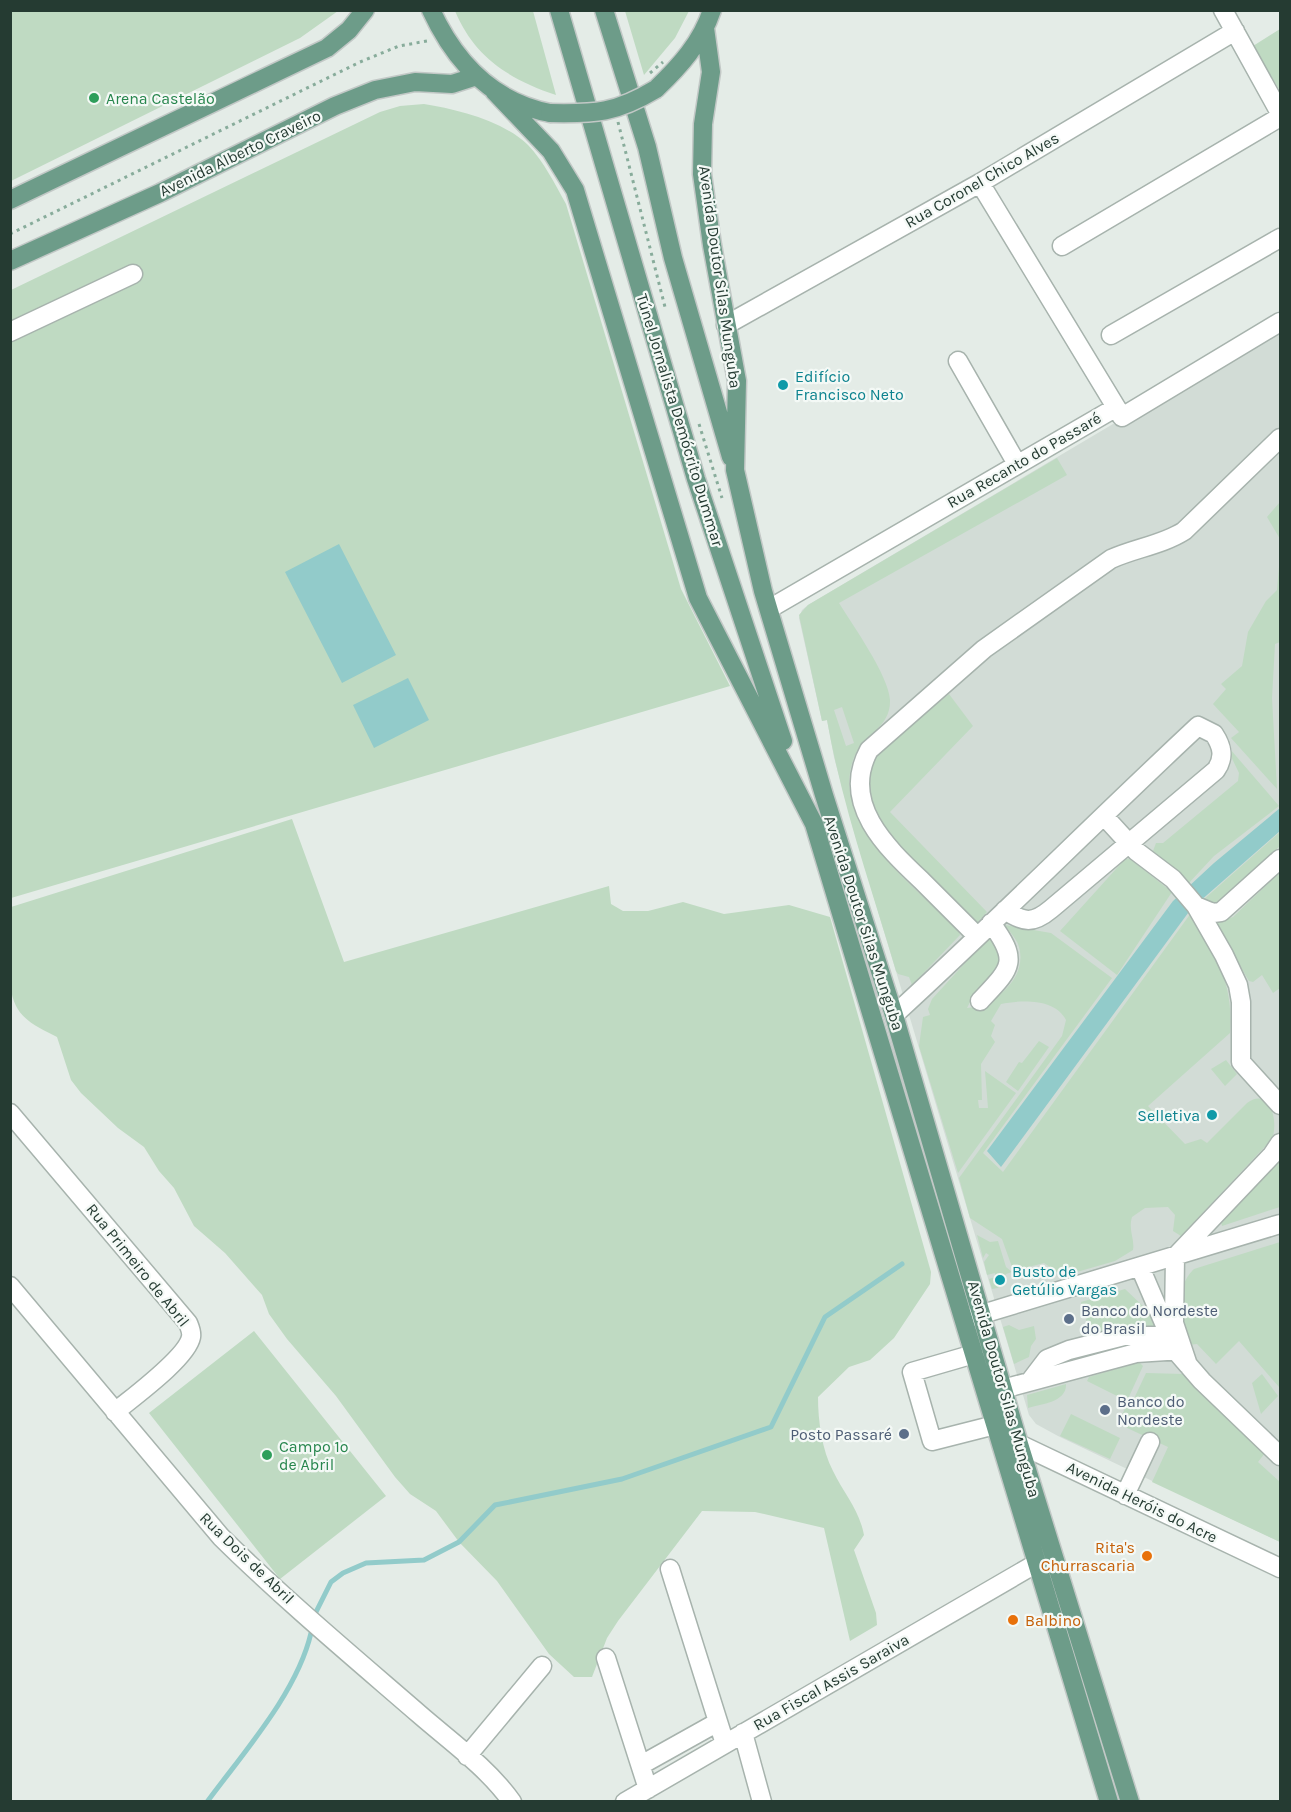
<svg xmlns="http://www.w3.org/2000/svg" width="1291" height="1812" font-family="Karla,sans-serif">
	<rect width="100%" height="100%" fill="#e4ece7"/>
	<!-- built -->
	<path fill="#d2dcd6" d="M1280 325V1542L1058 1436 1036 1424 1029 1415 853 828 834 757 827 720 822 721 799 618 802 610 808 605Z"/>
	<!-- green -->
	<path fill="#bfdac2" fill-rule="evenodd" d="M11 10H338V11L300 38 11 181Z
		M455 11H533L556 95C509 79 475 58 455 11Z
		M625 11H689L675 38 644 75Z
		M1280 29V91L1253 46Z
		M424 104C456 109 504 121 528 145 544 162 555 184 566 204L681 589 730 686 11 898V290L380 112 400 106Z
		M1057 458 1067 475 839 603C852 624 889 676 890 700 891 727 865 734 855 755 826 822 917 889 958 929L960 935 912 985 909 977 898 974 896 971C872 889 842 806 827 720L822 721 799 615 808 605ZM842 707 854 743 846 746 834 710Z
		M1280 502V539L1267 517Z
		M1280 555V642L1275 644 1272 698 1277 789 1231 738 1239 732 1213 704 1226 689 1221 684 1242 666 1248 632 1266 601 1277 590Z
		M949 694 973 726 890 812 987 912 977 923 890 836C876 816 862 784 875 760 884 743 932 709 949 694Z
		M1224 742 1279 806 1214 856 1188 884 1179 873 1153 851 1156 843H1163L1238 781 1239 773Z
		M292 819 344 962 609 886 611 904 623 911H648L683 902 724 914 789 905 830 917 931 1272 930 1284 894 1338 870 1360 849 1367 818 1397C818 1421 822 1450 833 1471 844 1494 859 1509 864 1535L854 1550 876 1613 877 1625 850 1641 824 1528 755 1512 702 1511 618 1621 607 1638 592 1677H574L549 1654 497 1581 459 1542 436 1511 410 1494 395 1477 336 1396 287 1339 269 1314 262 1295 225 1253 194 1226 174 1188 159 1171 144 1147 118 1128 81 1093 71 1080 57 1037C42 1029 24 1022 16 1006 4 982 11 934 11 907Z
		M1280 832V846L1225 898 1215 903 1203 900Z
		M1125 859H1130L1172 892 1117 975 1060 931Z
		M1280 872V988L1273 993 1262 975 1253 982 1249 981 1215 923 1233 917Z
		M1191 913C1215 956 1234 981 1230 1033L1148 1106 1185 1144 1201 1139 1207 1143 1247 1103C1270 1086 1279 1121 1272 1139L1181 1236 1173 1231 1175 1215 1168 1207 1145 1208 1132 1217C1128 1231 1135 1239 1133 1250L1115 1261 1070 1274 1069 1269 1057 1272 1044 1263 1017 1270 1012 1267 1002 1239 970 1218 959 1178 1062 1036 1066 1020C1055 998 1021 1000 1001 1004L991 1021 995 1025 991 1036 995 1042 981 1064 982 1100H978L979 1108H988L985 1071 1016 1093 958 1173 919 1046 923 1017 930 1015 928 1009 932 999 989 937 993 939C1012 983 982 976 967 1008 995 1005 1030 977 1018 944 1015 937 1009 931 1005 925L1051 933 1112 978 983 1153 1003 1172Z
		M1039 1041 1049 1047 1018 1091 1006 1082 1019 1062 1022 1063Z
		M1226 1060 1237 1074 1225 1086 1211 1069Z
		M1280 1160V1207L1222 1226 1221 1222Z
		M977 1235 990 1242 998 1241 1006 1267 1012 1272 1006 1274 998 1288 992 1289 989 1279 995 1277V1273L987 1275 984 1262 989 1255 986 1253 983 1258Z
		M1280 1242V1386L1279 1387 1239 1341 1216 1364 1197 1344 1188 1345C1181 1322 1174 1287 1194 1269Z
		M1125 1289 1145 1308 1159 1331 1098 1338 1097 1332 1090 1333 1081 1302Z
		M1009 1325 1019 1330 1034 1326 1036 1339 1031 1346 1029 1357 1014 1364 1003 1327Z
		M254 1331 386 1496 280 1579 149 1413Z
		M1139 1362 1143 1366 1127 1401 1087 1381 1089 1377Z
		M1146 1373 1184 1374 1265 1453 1258 1462 1280 1482V1542L1152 1482 1168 1447 1125 1427 1128 1418 1122 1415 1127 1404 1131 1405Z
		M1262 1374 1278 1396 1261 1414 1252 1383Z
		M1066 1384C1067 1402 1042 1404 1028 1408L1027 1395Z
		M1071 1414 1120 1438 1110 1459 1060 1436Z"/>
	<!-- water -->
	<path fill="#92cbca" d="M339 544 396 655 342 683 285 572Z
		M408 678 429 720 374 748 353 705Z
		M1280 808V831L1191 909 1001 1167 987 1151 1173 901 1214 863Z"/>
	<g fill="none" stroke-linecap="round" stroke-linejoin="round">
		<!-- stream -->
		<path stroke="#92cbca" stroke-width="5" d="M316 1612 331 1582 343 1573 366 1563 424 1560 459 1542 495 1505 622 1479 771 1427 825 1317 902 1264
			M207 1802C243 1753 297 1693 311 1633"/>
		<defs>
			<path id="minor" d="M1223 10 1280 113
				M980 183 1122 417 1280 322
				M1062 246 1280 117
				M726 325 980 183 1235 31
				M10 332 133 274
				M1111 335 1280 238
				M958 361 1017 464
				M769 609 1115 408
				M1104 816 1136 851 1173 879 1196 906 1224 955 1238 985 1241 1002V1062L1280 1105
				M1196 906 1213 913 1221 912 1280 859
				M977 936C958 917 940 899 921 880 886 847 840 803 869 750L984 649 1111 559C1135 548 1162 545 1184 531L1280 438
				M980 1001C1011 968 1020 962 991 923
				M894 1015C997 921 1096 821 1198 726L1214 734C1222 746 1225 757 1216 770L1051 909C1033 924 1024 923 1005 910
				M10 1113 188 1323C190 1328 192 1332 191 1337 187 1358 133 1397 115 1412
				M1140 1267 1176 1351 1202 1381 1280 1456
				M10 1286 221 1537C284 1599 352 1656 419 1714 450 1741 488 1768 512 1802
				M966 1319 1280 1224
				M974 1354 912 1372 932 1441 995 1425
				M1188 1365 1174 1323 1175 1257 1272 1155 1280 1143
				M1031 1380 1047 1359 1069 1350 1124 1336H1177
				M1003 1389 1136 1353 1182 1350
				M1008 1447 1019 1444 1280 1568
				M1125 1495 1150 1442
				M670 1569 725 1744
				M606 1658 648 1789
				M743 1733 762 1802
				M467 1756 542 1666
				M641 1765 718 1722
				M625 1802 1037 1563"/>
			<path id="major" d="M431 10C455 62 493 102 550 113
				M559 10 696 479 783 741
				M604 10 647 147 673 258 731 457
				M705 28 711 72 703 124 702 174 712 245 737 381 735 470 763 591 824 795 894 1015 1019 1444 1130 1802
				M656 89C680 66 701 43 712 10
				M494 91 551 151 575 190 698 598 814 824 1109 1802
				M10 200 327 48 349 30 365 10
				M10 261 160 193 335 106 375 90 415 82 452 84 477 76"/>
		</defs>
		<!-- minor casing -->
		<use href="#minor" stroke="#a7b3ad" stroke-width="21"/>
		<!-- major casing -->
		<use href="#major" stroke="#c2c8c6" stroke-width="21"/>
		<!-- path -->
		<path stroke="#88ac9b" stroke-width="3" stroke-dasharray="3 4.5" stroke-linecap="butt" d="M618 122 666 311
			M10 234 360 62 399 46 427 41
			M699 424 722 498"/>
		<!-- minor -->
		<use href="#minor" stroke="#fff" stroke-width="18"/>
		<!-- major -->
		<use href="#major" stroke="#6d9c89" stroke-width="18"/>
		<defs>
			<path id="major-bridge" d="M550 113C596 114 616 113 656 89"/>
		</defs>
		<!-- major-bridge casing -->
		<use href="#major-bridge" stroke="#c2c8c6" stroke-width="21" stroke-linecap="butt"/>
		<!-- path-bridge -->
		<path stroke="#88ac9b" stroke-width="3" stroke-dasharray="3 4.5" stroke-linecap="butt" d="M650 73 663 62"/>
		<!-- major-bridge -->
		<use href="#major-bridge" stroke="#6d9c89" stroke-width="18"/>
	</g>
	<!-- markers -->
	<g fill="#2e9e5b" stroke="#f4f9f6" stroke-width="2">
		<circle cx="94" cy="98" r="6"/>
		<circle cx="267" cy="1455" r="6"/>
	</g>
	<g fill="#0f9aa8" stroke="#f4f9f6" stroke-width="2">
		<circle cx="783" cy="385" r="6"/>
		<circle cx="1212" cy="1115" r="6"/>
		<circle cx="1000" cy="1280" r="6"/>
	</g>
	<g fill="#5c6f8a" stroke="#f4f9f6" stroke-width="2">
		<circle cx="1069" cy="1319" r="6"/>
		<circle cx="1105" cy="1410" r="6"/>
		<circle cx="904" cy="1434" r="6"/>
	</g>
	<g fill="#e8710a" stroke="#f4f9f6" stroke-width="2">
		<circle cx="1147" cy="1556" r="6"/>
		<circle cx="1013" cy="1620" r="6"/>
	</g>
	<g text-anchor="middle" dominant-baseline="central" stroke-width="4.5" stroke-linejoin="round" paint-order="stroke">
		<!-- leisure labels -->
		<g font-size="16" fill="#27864d" stroke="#f4f9f6" text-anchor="start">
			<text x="106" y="98">Arena Castelão</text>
			<text x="279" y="1446">Campo 1º<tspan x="279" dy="18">de Abril</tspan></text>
		</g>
		<!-- street labels -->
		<g font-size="16" fill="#253b32" stroke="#f4f9f6">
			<text transform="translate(240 153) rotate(-26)">Avenida Alberto Craveiro</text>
			<text transform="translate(982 180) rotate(-30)">Rua Coronel Chico Alves</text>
			<text transform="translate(720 277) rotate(82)">Avenida Doutor Silas Munguba</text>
			<text transform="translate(680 420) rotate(73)">Túnel Jornalista Demócrito Dummar</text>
			<text transform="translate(1024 460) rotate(-30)">Rua Recanto do Passaré</text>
			<text transform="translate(864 923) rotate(72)">Avenida Doutor Silas Munguba</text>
			<text transform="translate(138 1265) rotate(51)">Rua Primeiro de Abril</text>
			<text transform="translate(1004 1389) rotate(74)">Avenida Doutor Silas Munguba</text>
			<text transform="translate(1142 1502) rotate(26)">Avenida Heróis do Acre</text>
			<text transform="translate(247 1558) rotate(44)">Rua Dois de Abril</text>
			<text transform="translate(831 1682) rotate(-30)">Rua Fiscal Assis Saraiva</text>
		</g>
		<!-- culture labels -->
		<g font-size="16" fill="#0d838f" stroke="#f4f9f6" text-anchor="start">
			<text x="795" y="376">Edifício<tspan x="795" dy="18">Francisco Neto</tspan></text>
			<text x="1200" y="1115" text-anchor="end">Selletiva</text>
			<text x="1012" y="1271">Busto de<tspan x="1012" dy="18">Getúlio Vargas</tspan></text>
		</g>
		<!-- service labels -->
		<g font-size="16" fill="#4e5e75" stroke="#f4f9f6" text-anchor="start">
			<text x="1081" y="1310">Banco do Nordeste<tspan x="1081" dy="18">do Brasil</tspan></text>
			<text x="1117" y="1401">Banco do<tspan x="1117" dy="18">Nordeste</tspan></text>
			<text x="892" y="1434" text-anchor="end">Posto Passaré</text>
		</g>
		<!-- food labels -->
		<g font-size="16" fill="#c56008" stroke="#f4f9f6" text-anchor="end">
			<text x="1135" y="1547">Rita's<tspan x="1135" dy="18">Churrascaria</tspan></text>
			<text x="1025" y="1620" text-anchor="start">Balbino</text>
		</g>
	</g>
	<!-- border -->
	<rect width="1291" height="1812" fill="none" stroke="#253b32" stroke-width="24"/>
</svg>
